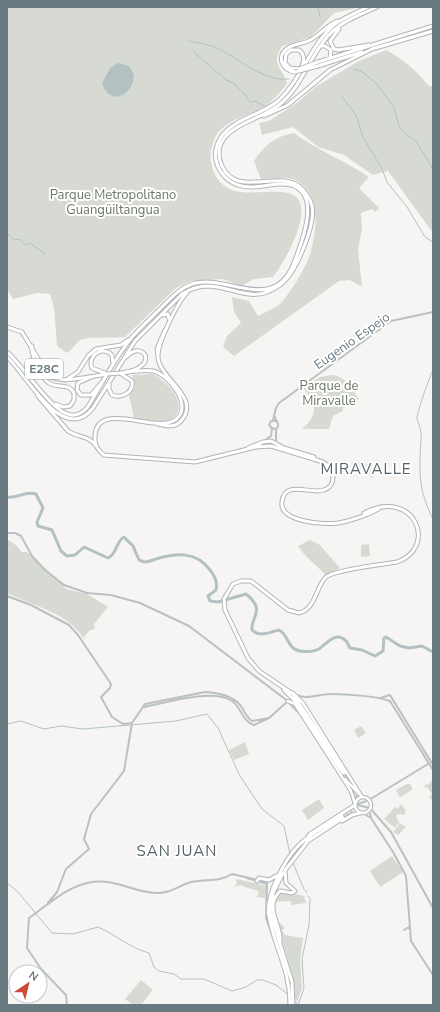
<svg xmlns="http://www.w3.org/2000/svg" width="440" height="1012" font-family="'Nunito Sans',sans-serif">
	<rect width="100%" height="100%" fill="#f6f5f3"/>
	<!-- green -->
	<path fill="#d6dad2" d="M7 7H361L334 13 311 37 282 46C270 67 283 66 287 84 280 93 273 101 263 107 248 116 222 121 215 138 210 149 209 159 213 170 227 205 261 187 288 193 321 200 284 263 273 277L254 279 241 286 222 279 191 281 176 288 125 337C117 338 88 337 83 339 75 342 74 349 67 353L57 346 54 308 50 294 37 293 13 299 7 289Z
		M386 50C403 59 417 71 429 86H433V139L432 141 433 233 388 171 373 175 344 155 318 147 293 127 262 135 259 123 269 121 297 103 315 87 359 61Z
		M294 133C318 151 344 160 369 177L359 188 379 208 375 212 372 209 361 213 362 230 358 249 362 287 350 280 339 281 234 356 223 347 227 336 241 323 234 312 232 297 249 301 258 316C265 312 277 308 282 302 292 290 307 266 311 251 317 228 322 189 292 179 283 177 271 179 261 179L254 161C264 146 275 136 294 133Z
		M152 374C166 380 190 404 173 418 170 420 166 423 162 423 154 423 143 420 134 418L129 395 135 387 132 375Z
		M332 375C346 376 351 388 359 399L353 404 348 398 345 399 349 406 343 407V411L333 416 329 429H302C319 413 317 405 303 388L320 377Z
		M358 462 369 465 378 471 372 478 366 472 357 471Z
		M7 539 17 546 22 552H27L57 579 66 589 87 594 108 607 94 624 95 629 90 630 83 638C71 615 30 604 7 593Z
		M310 540 320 545 340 568 326 575C316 565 306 558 298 546Z
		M369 544 370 556 361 557V545Z
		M361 726 366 733 358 738 354 730Z
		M245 742 249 754 234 760 229 750Z
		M433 779V801H432L429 796 432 794 428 788 424 787 426 784 428 785Z
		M407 784H410L413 789 401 797 399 796 396 790Z
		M319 799 324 808 308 820 302 810Z
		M401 804 406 811 404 815 398 814 396 816 399 822 395 828 384 819 395 807 398 809Z
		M400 823 406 827 398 835 393 832Z
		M392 856 403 872 380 887 370 871Z
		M236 879 267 886 265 898 257 897 259 892C256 889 245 888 241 885L233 887 237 884Z
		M281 891 304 896 306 903 291 905V901L274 902Z
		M277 923H280L285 928 282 930 285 935 303 938 300 960 302 988 297 1002 294 997V981Z
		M141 980 153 990 141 1005H133L125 999Z"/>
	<!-- water -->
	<path fill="#b4c1c3" d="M118 63 129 66 134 75C133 96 109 107 102 83L110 68Z"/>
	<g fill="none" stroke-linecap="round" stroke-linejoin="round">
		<!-- stream -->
		<path stroke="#b4c1c3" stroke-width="1" d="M318 7 320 17
			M188 41C199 43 208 44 219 49 241 60 264 82 289 79
			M194 52 226 80 233 83 245 94 250 102 255 101 266 107
			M354 69 362 72 375 82 394 107 399 126 405 134 416 141 433 169
			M342 97 356 115 363 137 382 169 387 182 407 207 425 237 433 242
			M7 233 14 240 19 239 26 245 30 243 45 254
			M433 370C430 375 416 415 417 419 419 426 422 431 421 439 419 472 418 489 433 519
			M7 724 21 721 44 729 61 726 83 729 176 721 207 714 218 728 240 776 262 809 284 826 290 854
			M293 863 304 889
			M7 883 18 892 52 933 73 934 98 927C116 935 130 948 149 953L154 967 159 971 174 974 181 979H204L232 991 246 987 257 980H263L276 985 289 995
			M305 890 307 893
			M308 896 310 898
			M294 1000 298 1005
			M298 1005 304 988 302 959 309 925 310 899"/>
		<!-- river -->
		<path stroke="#b4c1c3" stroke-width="3" d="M7 497C18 499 25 490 36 494L43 508 37 522 38 526 52 530 61 551 67 556 75 555 84 547 108 558C117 554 116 541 124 537L133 546 139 560 144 562C149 562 152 560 156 559 177 553 196 551 210 570 215 576 218 582 216 590L208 596 210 601 218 602 246 594C267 611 250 617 252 630 260 638 270 632 279 630 289 635 287 649 300 651 305 652 314 652 319 649 326 644 336 631 345 640 348 642 348 646 350 648L362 650 375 656 383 651 384 638 386 637 400 646 409 648 422 646 433 652"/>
		<!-- primary-tunnel -->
		<path stroke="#cbd0d1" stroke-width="3" stroke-dasharray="3 1.5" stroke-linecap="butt" d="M343 818 356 807 358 799 345 773"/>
		<defs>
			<path id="secondary" d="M293 693 303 703 362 797
				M288 701 295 704
				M295 704 351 791 355 804
				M322 744 329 755
				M345 779 359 794
				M355 805a8 8 0 1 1 16 0a8 8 0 1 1-16 0Z"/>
			<path id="primary" d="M7 327 22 332 48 375C59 385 92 376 107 374
				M120 373C130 372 143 369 153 371 170 375 194 407 175 420 155 434 93 397 95 440 95 447 99 451 104 455L195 462 256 447 271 446 323 462C334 467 338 485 324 490 311 495 284 479 282 502 279 522 324 525 338 523 350 521 372 514 381 507
				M248 448 263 442 271 441 284 448 314 457
				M284 690 295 701 343 773
				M345 773 293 694 259 671 248 658 225 610 224 599 233 584 241 581H251L288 610 299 613C316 609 315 588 326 577 333 570 384 564 397 562 438 548 416 487 364 513
				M342 821 352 815 360 813
				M308 837 310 834 355 805
				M286 869 308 841 343 818
				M283 873 273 893 270 912 292 982 293 1005
				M257 881 259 878 269 880 280 874
				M280 942C282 924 263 908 280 891L292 893 295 891 286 883 285 870
				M290 1005C290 969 275 949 269 916 265 896 285 859 299 845 311 833 328 825 342 816"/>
			<path id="trunk" d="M339 29 330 41 334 49 338 50 369 45
				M320 46H325L331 50 330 58
				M372 49 433 31
				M318 62 433 26
				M318 66 362 52
				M299 69 290 68 285 63 286 54 291 50H299C306 56 304 61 301 68
				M295 72C283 71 275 56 288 48 295 43 305 44 312 39 321 34 328 24 338 21
				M264 116 288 105 330 70 372 49
				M163 315 168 314 169 319
				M32 346C30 354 42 379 49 383 58 389 68 382 74 393V400L70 406 63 407 56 404
				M7 352C23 365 52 413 71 415 78 416 83 412 87 408 102 384 115 357 133 336 142 326 153 316 162 307 171 298 180 288 192 284 225 273 273 314 293 265 302 243 326 184 282 184 268 184 251 190 238 185 228 182 220 173 217 164 214 155 216 145 221 137 233 119 261 115 278 101 302 79 310 45 335 24 345 17 357 12 368 7
				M158 355 157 349 165 330
				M7 357C27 375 63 446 93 408L135 341 182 294C190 289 199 286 208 286 236 287 253 305 280 285 296 274 316 224 312 206 310 198 305 191 299 186 275 170 237 198 222 166 218 158 218 147 223 140 233 124 264 117 279 105 302 87 309 57 328 36 341 21 360 15 377 7
				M126 357C140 342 153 358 141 366 137 370 131 371 126 372
				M107 374 92 368C87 356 102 345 112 355L113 364
				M91 377 78 383 77 390 81 395H91L102 382
				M66 380 78 372 88 356 96 349 121 345 128 340
				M109 383V389L112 395C122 399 134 392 132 381L120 373
				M38 396 68 431C78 438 89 435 96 446
				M158 424C166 426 175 428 181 421 202 397 159 379 158 357 157 344 178 301 187 293"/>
		</defs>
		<!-- secondary casing -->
		<use href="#secondary" stroke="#b0b6b9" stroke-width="4.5"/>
		<!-- primary casing -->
		<use href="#primary" stroke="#afb4b7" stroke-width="5"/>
		<!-- trunk casing -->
		<use href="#trunk" stroke="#b1b5b7" stroke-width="5"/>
		<!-- tertiary -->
		<path stroke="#bbc0c2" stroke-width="2" d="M275 417C276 422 281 425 276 429L272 428 269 425 271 421H277
			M273 420 276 408 279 403 391 321 433 312
			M276 429V443
			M260 447 261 443 271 436 272 428
			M7 533H15L21 536 32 556 45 570 64 585 87 593 111 595 140 603 189 626 285 699 301 715
			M7 596 31 605 69 625 78 635 111 684 110 688 101 697 112 717 123 724 132 723
			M297 695C307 700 319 694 331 694 345 694 376 696 390 701L433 770
			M380 698 390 695 433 765
			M144 707C167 703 211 688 232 701 241 707 243 722 254 725L269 718 288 701
			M358 804 369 800 428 764
			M357 805 370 808 391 832 433 908
			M369 811 371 817
			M364 814 371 818 393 852 406 876 411 941 433 975
			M232 874 267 882 266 918 283 967
			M247 878 267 884
			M48 903 57 892 66 869 89 849 84 839 91 814 124 771 132 723 145 704 205 692C218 693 232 695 241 706 244 711 247 718 252 721L269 718
			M404 930 409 927
			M67 1005 66 995 41 969 27 948 29 918C48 905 63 889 87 883 115 877 131 892 156 893 168 894 177 887 188 883 203 878 218 883 232 874"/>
		<!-- secondary -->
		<use href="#secondary" stroke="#fff" stroke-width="2.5"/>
		<!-- primary -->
		<use href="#primary" stroke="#fff" stroke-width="3"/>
		<!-- trunk -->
		<use href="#trunk" stroke="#fff" stroke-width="3"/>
		<defs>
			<path id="primary-bridge" d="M107 374 120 373"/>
			<path id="trunk-bridge" d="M299 69 318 62
				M295 72 318 66"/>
		</defs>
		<!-- primary-bridge casing -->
		<use href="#primary-bridge" stroke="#afb4b7" stroke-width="5" stroke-linecap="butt"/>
		<!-- trunk-bridge casing -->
		<use href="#trunk-bridge" stroke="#b1b5b7" stroke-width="5" stroke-linecap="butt"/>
		<!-- primary-bridge -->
		<use href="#primary-bridge" stroke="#fff" stroke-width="3"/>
		<!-- trunk-bridge -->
		<use href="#trunk-bridge" stroke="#fff" stroke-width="3"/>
	</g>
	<g text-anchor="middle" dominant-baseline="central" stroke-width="4" stroke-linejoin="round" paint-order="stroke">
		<!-- shield labels -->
		<rect fill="#fff" stroke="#95a1a7" stroke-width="1" x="25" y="359" width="38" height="20" rx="3"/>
		<g font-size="12" font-weight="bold" fill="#687981">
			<text x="44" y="369">E28C</text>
		</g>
		<!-- park labels -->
		<g font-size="13" fill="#6c7866" stroke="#fff">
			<text x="113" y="195">Parque Metropolitano<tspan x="113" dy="15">Guangüiltangua</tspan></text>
			<text x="329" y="386">Parque de<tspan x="329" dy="15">Miravalle</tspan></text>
		</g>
		<!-- street labels -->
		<g font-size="13" fill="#687981" stroke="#fff">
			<text transform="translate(352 341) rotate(-35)">Eugenio Espejo</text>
		</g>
		<!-- quarter labels -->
		<g font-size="15" letter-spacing="1" fill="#556166" stroke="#fff">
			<text x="366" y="469">MIRAVALLE</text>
			<text x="177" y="851">SAN JUAN</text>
		</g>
	</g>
	<!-- border -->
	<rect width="440" height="1012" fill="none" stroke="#687981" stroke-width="16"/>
	<!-- north arrow -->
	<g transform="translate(28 984) rotate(35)"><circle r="19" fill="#ffffff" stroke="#c3c9cd"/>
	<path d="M0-3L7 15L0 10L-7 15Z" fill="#d04938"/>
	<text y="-6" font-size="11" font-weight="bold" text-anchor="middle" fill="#687981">N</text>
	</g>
</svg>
